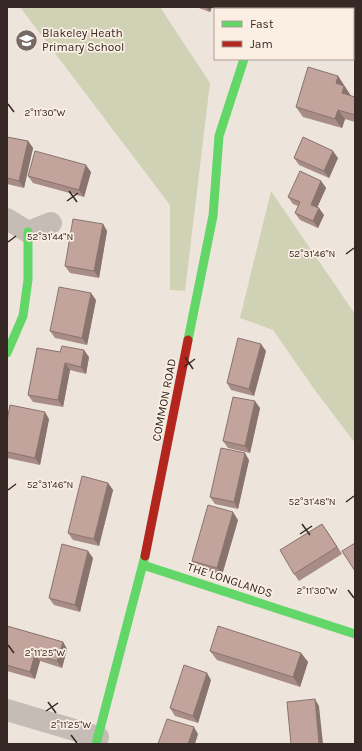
<svg xmlns="http://www.w3.org/2000/svg" width="362" height="751" font-family="Karla,sans-serif">
	<rect width="100%" height="100%" fill="#ede4dc"/>
	<!-- green -->
	<path fill="#d0d2b5" d="M20 7H160L210 83 185 291 170 290V205Z
		M271 191 355 314V443L317 393 273 330 240 318Z"/>
	<g fill="none" stroke-linecap="round" stroke-linejoin="round">
		<!-- street -->
		<path stroke="#c5bcb6" stroke-width="22" d="M7 219 28 232 51 223
			M7 710 98 737"/>
		<!-- fast -->
		<path stroke="#63d668" stroke-width="9" d="M188 340 213 216 219 136 244 59
			M7 353 23 316 28 280V232
			M143 565 355 634
			M96 744 145 556"/>
		<!-- jam -->
		<path stroke="#b3261e" stroke-width="9" d="M264 7V9
			M145 556 188 340"/>
	</g>
	<!-- wall -->
	<path fill="#a78d86" d="M196 7H212L210 12Z
		M353 9H355V61L350 59H353Z
		M338 76 351 96 355 97V122L345 119 342 128 303 117 296 107Z
		M7 137 28 141 33 148 24 188 7 184Z
		M294 158H338L329 178 299 165Z
		M91 172 84 197 33 183 28 176Z
		M321 181 326 188 317 208 324 215 318 228 300 220 295 213 298 206 293 204 288 197Z
		M103 224 107 231 99 278 70 273 65 266Z
		M96 300 87 345 55 338 50 331Z
		M37 348 89 357 86 374 70 370 63 407 33 402 28 395Z
		M266 351 254 396 231 390 227 383Z
		M260 408 250 453 228 448 223 441Z
		M49 419 40 465 7 458V421Z
		M249 460 238 509 215 504 210 497Z
		M108 483 113 490 99 546 73 540 68 533Z
		M238 520 222 575 197 568 192 561Z
		M322 524 342 554 299 581 294 574Z
		M93 558 80 612 54 605 49 598Z
		M7 626 63 642 67 649 62 668 40 661 35 679 7 671Z
		M210 651 301 653 308 662 300 687 217 660Z
		M211 680 198 723 175 716 170 708Z"/>
	<!-- shaded-wall -->
	<path fill="#88736d" d="M206 7H212L210 12Z
		M338 76 351 96 349 103 336 83Z
		M338 110 345 119 342 128 335 119Z
		M28 141 33 148 24 188 19 181Z
		M333 151 338 158 329 178 324 171Z
		M86 165 91 172 84 197 79 190Z
		M321 181 326 188 315 212 311 205Z
		M319 208 324 215 318 228 313 221Z
		M103 224 107 231 99 278 94 271Z
		M91 293 96 300 87 345 82 338Z
		M261 344 266 351 254 396 249 389Z
		M84 350 89 357 86 374 81 367Z
		M65 363 70 370 63 407 58 400Z
		M255 401 260 408 250 453 245 446Z
		M45 412 49 419 40 465 35 458Z
		M245 453 249 460 238 509 234 502Z
		M108 483 113 490 99 546 94 539Z
		M233 512 238 520 222 575 217 568Z
		M322 524 327 531 342 554 337 547Z
		M88 551 93 558 80 612 75 605Z
		M63 642 67 649 62 668 57 661Z
		M301 653 308 662 300 687 293 677Z
		M35 654 40 661 35 679 30 672Z
		M207 673 211 680 198 723 193 716Z
		M315 699 319 706 323 744H319Z
		M194 727 198 734 195 744H188Z"/>
	<!-- building -->
	<path fill="#c2a49c" stroke="#88736d" d="M335 7H349L355 9V55H353V9H335Z
		M308 67 338 76 336 83 344 86 342 93 355 97V115L338 110 335 119 296 107Z
		M7 137 28 141 19 181 7 178Z
		M303 137 333 151 324 171 294 158Z
		M35 151 86 165 79 190 28 176Z
		M300 171 321 181 311 205 319 208 313 221 295 213 300 202 288 197Z
		M73 219 103 224 94 271 65 266Z
		M59 287 91 293 82 338 50 331Z
		M238 338 261 344 249 389 227 383Z
		M62 346 84 350 81 367 65 363 58 400 28 395 37 348 60 352Z
		M233 397 255 401 245 446 223 441Z
		M10 405 45 412 35 458 7 452V421Z
		M221 448 245 453 234 502 210 497Z
		M82 476 108 483 94 539 68 533Z
		M208 505 233 512 217 568 192 561Z
		M322 524 337 547 294 574 280 550Z
		M355 543V571L342 551Z
		M62 544 88 551 75 605 49 598Z
		M7 626 63 642 57 661 35 654 30 672 7 665Z
		M218 626 301 653 293 677 210 651Z
		M184 665 207 673 193 716 170 708Z
		M315 699 319 744H291L287 702Z
		M167 719 194 727 188 744H158Z"/>
	<!-- ticks -->
	<path fill="none" stroke="#362925" stroke-width="1.5" d="M8 104 14 112M69 191 77 202M67 201 78 193M8 242 16 236M346 254 354 248M185 357 193 369M184 367 195 359M8 490 16 484M346 502 354 496M302 524 310 535M300 534 312 526M348 590 354 598M8 645 14 653M48 702 56 713M46 711 58 703M71 735 77 743"/>
	<!-- icons -->
	<defs>
		<symbol id="school-disc" viewBox="-11 -11 22 22"><circle r="9.5" fill="#766a65" stroke="#fbeee3"/><path d="M0-5L7-2L0 1L-7-2ZM-4 1L0 2.5L4 1V4Q0 6-4 4Z" fill="#fff"/></symbol>
	</defs>
	<g fill-rule="evenodd">
		<use href="#school-disc" x="14" y="28" width="25" height="25"/>
	</g>
	<g text-anchor="middle" dominant-baseline="central" stroke-width="3.5" stroke-linejoin="round" paint-order="stroke">
		<!-- poi labels -->
		<g font-size="12" fill="#362925" stroke="#fbeee3" text-anchor="start">
			<text x="42" y="33">Blakeley Heath<tspan x="42" dy="14">Primary School</tspan></text>
		</g>
		<!-- street labels -->
		<g font-size="12" fill="#362925" stroke="#fbeee3">
			<text transform="translate(164 400) rotate(-79)">COMMON ROAD</text>
			<text transform="translate(230 580) rotate(18)">THE LONGLANDS</text>
		</g>
	</g>
	<g font-size="10" text-anchor="middle" fill="#362925" stroke="#fbeee3" stroke-width="3.5" stroke-linejoin="round" paint-order="stroke">
		<text x="45" y="116">2°11'30"W</text>
		<text x="50" y="240">52°31'44"N</text>
		<text x="312" y="257">52°31'46"N</text>
		<text x="50" y="488">52°31'46"N</text>
		<text x="312" y="505">52°31'48"N</text>
		<text x="317" y="594">2°11'30"W</text>
		<text x="45" y="656">2°11'25"W</text>
		<text x="71" y="728">2°11'25"W</text>
	</g>
	<!-- border -->
	<rect width="362" height="751" fill="none" stroke="#362925" stroke-width="16"/>
	<!-- legend -->
	<rect x="214" y="8" width="140" height="52" fill="#fbeee3" stroke="#ac9f97"/>
	<rect x="222" y="21" width="20" height="6" fill="#63d668" stroke="#ac9f97"/>
	<text x="250" y="28" font-size="12" fill="#362925">Fast</text>
	<rect x="222" y="41" width="20" height="6" fill="#b3261e" stroke="#ac9f97"/>
	<text x="250" y="48" font-size="12" fill="#362925">Jam</text>
</svg>
